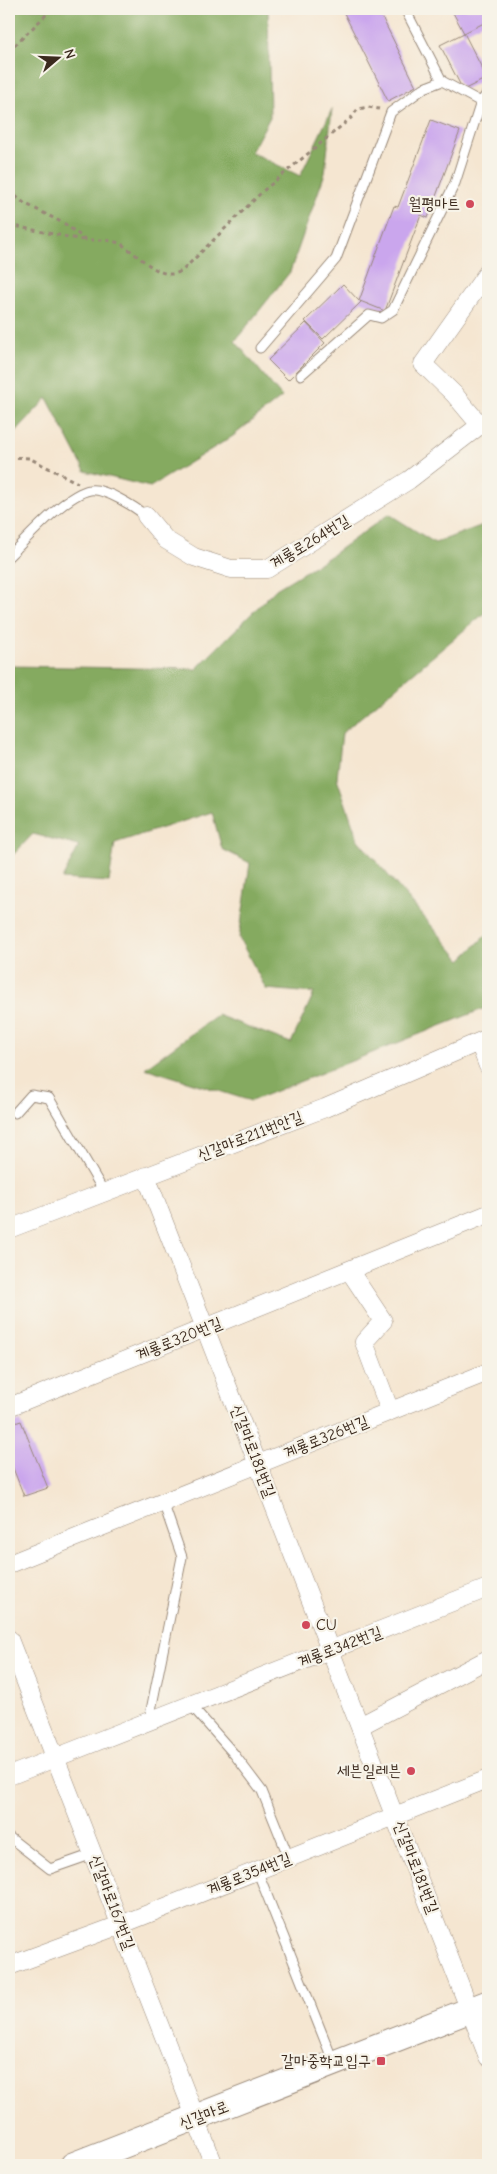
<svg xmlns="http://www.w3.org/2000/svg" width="497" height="2174" font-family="'Comic Neue','Poor Story',sans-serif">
	<rect width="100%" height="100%" fill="#f7f3e8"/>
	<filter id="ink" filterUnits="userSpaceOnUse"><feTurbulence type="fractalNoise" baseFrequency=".02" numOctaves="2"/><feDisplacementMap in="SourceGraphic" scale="10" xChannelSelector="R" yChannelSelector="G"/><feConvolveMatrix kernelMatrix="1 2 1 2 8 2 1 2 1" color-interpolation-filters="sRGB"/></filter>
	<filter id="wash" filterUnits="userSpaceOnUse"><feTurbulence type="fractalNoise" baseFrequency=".0096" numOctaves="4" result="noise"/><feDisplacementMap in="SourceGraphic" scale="20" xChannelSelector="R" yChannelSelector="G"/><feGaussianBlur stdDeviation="1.12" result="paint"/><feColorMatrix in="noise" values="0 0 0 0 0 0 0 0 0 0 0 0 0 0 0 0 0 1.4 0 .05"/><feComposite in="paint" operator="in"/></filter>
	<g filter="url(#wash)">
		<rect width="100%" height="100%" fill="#f5e6d1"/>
		<!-- forest -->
		<path fill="#85aa60" stroke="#606a3f" d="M9 9H268L270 117 251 152 300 176 332 109 325 173 290 272 235 341 282 397 233 436 150 487 85 471 47 398 9 439Z
			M389 514 435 543 488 523V610L342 733 337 778 358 840 461 960 488 933V1007L251 1101 145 1068 217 1015 291 1043 314 993 266 989 239 938 250 863 222 849 212 812 115 843 109 882 62 879 79 846 33 834 9 859V666L196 669 276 589 329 557Z"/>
		<g id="blocks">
			<!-- building -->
			<path fill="#caa6ed" d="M342 9H378L416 86 388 101Z
				M451 9H483L488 21 464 33Z
				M464 33 487 78 463 90 440 45Z
				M431 120 460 131 428 218 421 215 385 311 360 301 361 302 323 339 305 321 343 284 359 301 394 206 398 207Z
				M306 323 325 343 288 380 268 360Z
				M21 1421 48 1488 24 1496 9 1458V1425Z"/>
		</g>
	</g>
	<g filter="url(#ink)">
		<use href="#blocks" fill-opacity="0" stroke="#988878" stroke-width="1"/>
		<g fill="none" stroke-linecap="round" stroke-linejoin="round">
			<defs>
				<path id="lane" d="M442 81 481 102
					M260 348 336 259 391 112 424 88 442 81 405 9
					M301 375 369 315 381 318 393 310 455 183 481 102 488 92
					M9 556C27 539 66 494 90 490 105 488 135 507 146 516
					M15 1113 31 1095 49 1098 104 1192
					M191 1705 234 1754 262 1791 289 1858
					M149 1720 182 1557 163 1502
					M9 1837 50 1869 93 1854
					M257 1870 333 2061"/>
				<path id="street" d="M480 425 454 394 423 364 488 272
					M146 516 166 540 194 557 231 569H267L409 480 488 419
					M479 1042 488 1066
					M146 1176 488 2057
					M9 1229 325 1108 488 1038
					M349 1270 383 1321 364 1342 390 1411
					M9 1407 488 1214
					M9 1564 488 1372
					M9 1639 214 2165
					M360 1726 488 1659
					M9 1776 488 1588
					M9 1966 120 1925 488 1779"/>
				<path id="secondary" d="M73 2165 488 2003"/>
			</defs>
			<!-- lane casing -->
			<use href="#lane" stroke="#988878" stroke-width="11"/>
			<!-- street casing -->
			<use href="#street" stroke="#988878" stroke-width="19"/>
			<!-- secondary casing -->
			<use href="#secondary" stroke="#988878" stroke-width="27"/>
			<!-- path -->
			<path stroke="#988878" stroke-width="3" stroke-dasharray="4 4" stroke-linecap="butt" d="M9 51 52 9
				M9 191 24 203 65 224 86 240C97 240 111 239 121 244 135 252 155 275 172 274 175 274 180 272 183 270L263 191 351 118 358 109 368 107 379 109
				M9 225 83 240
				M9 457 29 458 78 483"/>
			<!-- lane -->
			<use href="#lane" stroke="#fff" stroke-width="9"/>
			<!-- street -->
			<use href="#street" stroke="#fff" stroke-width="18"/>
			<!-- secondary -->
			<use href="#secondary" stroke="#fff" stroke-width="25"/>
		</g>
	</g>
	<!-- markers -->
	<g fill="#d1495b" stroke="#f7f3e8" stroke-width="2">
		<circle cx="470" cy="204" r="5"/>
		<circle cx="306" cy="1625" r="5"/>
		<circle cx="411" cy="1771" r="5"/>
		<rect x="376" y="2056" width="10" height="10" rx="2.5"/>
	</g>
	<g text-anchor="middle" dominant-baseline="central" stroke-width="4.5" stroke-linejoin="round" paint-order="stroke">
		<!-- poi labels -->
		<g font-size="16" fill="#3b2a1e" stroke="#f7f3e8" text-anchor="end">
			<text x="460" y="204">월평마트</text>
			<text x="316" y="1625" text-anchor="start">CU</text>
			<text x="401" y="1771">세븐일레븐</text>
			<text x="371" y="2061">갈마중학교입구</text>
		</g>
		<!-- street labels -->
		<g font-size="16" fill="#3b2a1e" stroke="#f7f3e8">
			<text transform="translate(310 542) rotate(-31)">계룡로264번길</text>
			<text transform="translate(250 1136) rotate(-21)">신갈마로211번안길</text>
			<text transform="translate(179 1339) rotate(-22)">계룡로320번길</text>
			<text transform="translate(326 1437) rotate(-22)">계룡로326번길</text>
			<text transform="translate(253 1451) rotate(69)">신갈마로181번길</text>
			<text transform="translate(340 1647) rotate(-21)">계룡로342번길</text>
			<text transform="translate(416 1867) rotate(69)">신갈마로181번길</text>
			<text transform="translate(249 1874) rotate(-22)">계룡로354번길</text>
			<text transform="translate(112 1902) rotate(69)">신갈마로167번길</text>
			<text transform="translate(204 2115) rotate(-21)">신갈마로</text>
		</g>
	</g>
	<!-- margin -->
	<rect width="497" height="2174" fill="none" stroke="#f7f3e8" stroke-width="30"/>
	<!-- north arrow -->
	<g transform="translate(58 58) rotate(71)" stroke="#f7f3e8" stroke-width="4" paint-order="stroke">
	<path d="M0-4L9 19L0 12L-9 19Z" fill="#3b2a1e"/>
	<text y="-8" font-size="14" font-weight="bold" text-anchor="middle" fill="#3b2a1e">N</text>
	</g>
</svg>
